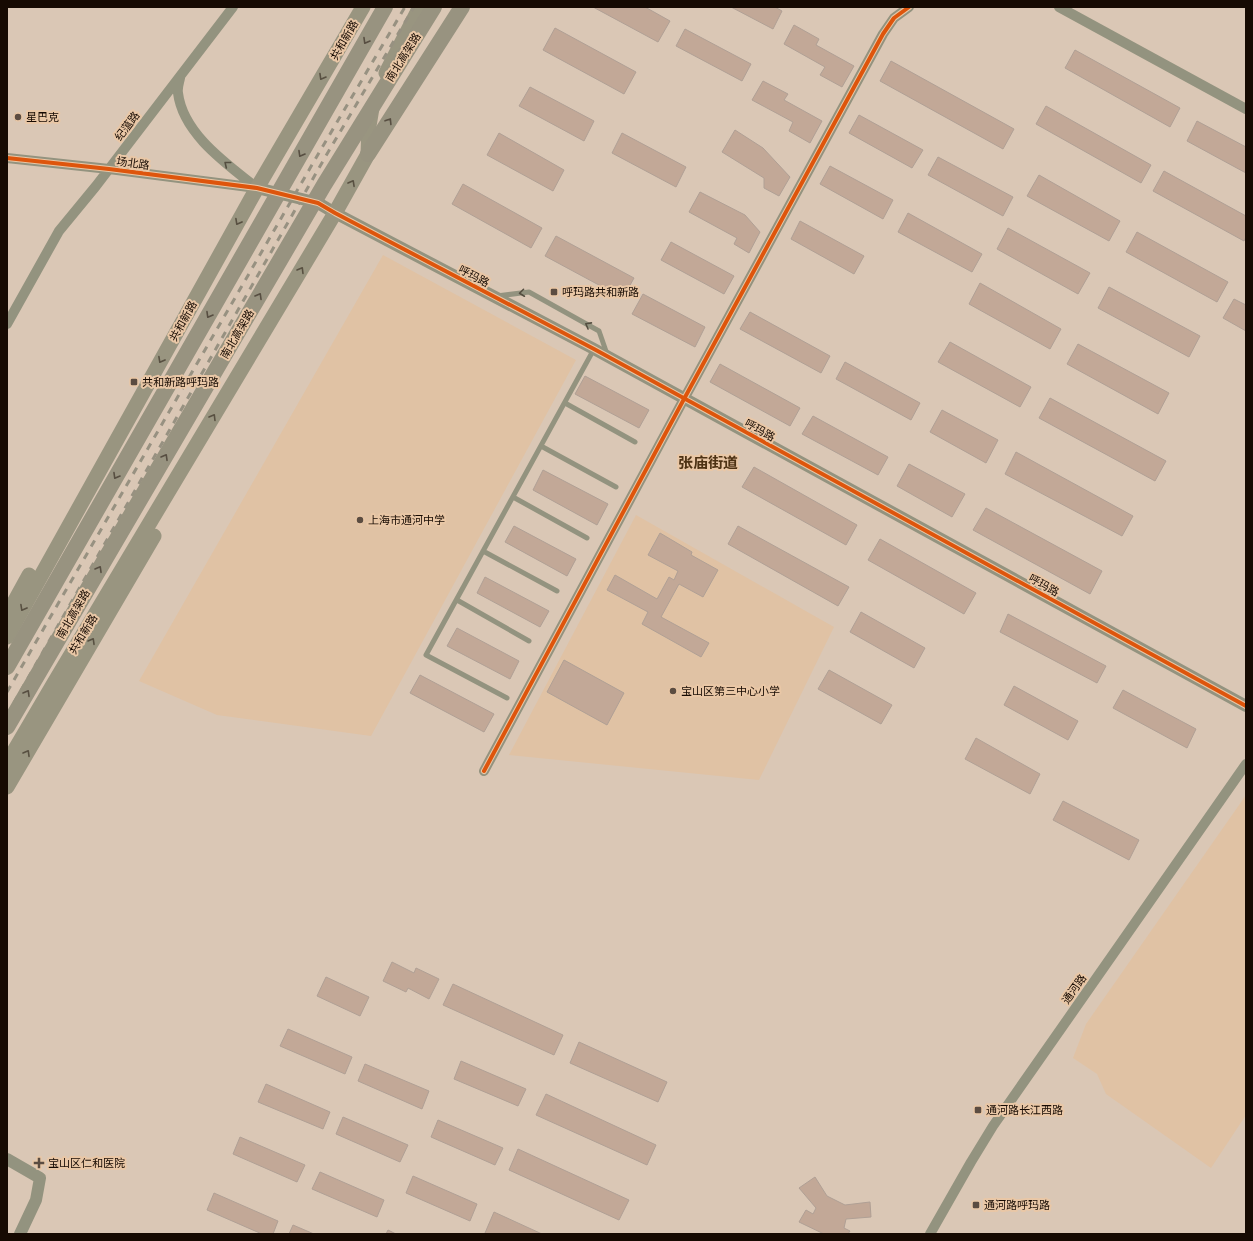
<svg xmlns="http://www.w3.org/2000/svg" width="1253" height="1241" font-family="Arial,'Noto Sans SC',sans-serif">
	<rect width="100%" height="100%" fill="#dac7b5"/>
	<!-- built -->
	<path fill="#e0c2a4" d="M383 255 576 360 371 736 217 715 139 681Z
		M636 515 834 627 759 780 509 755Z
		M1246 795V1115L1211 1168 1106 1094 1097 1074 1073 1058 1086 1024Z"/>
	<!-- building -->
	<path fill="#c2a897" stroke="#b0a095" d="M593 7H645L670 21 658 42Z
		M731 7H775L782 11 773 29Z
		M794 25 819 39 816 45 854 66 842 87 820 75 825 67 784 44Z
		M555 28 636 72 624 94 543 50Z
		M685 29 751 64 742 81 676 46Z
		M1075 50 1180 108 1170 127 1065 68Z
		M891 61 1014 129 1003 149 880 81Z
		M763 81 788 94 784 100 822 121 810 143 789 131 793 122 752 100Z
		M530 87 594 121 584 141 519 106Z
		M1046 106 1151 165 1141 183 1036 124Z
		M859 115 923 150 912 168 849 133Z
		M1197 121 1246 147V173L1187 141Z
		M735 130 763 148 790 177 779 196 764 188V178L722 152Z
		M499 133 564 170 553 191 487 155Z
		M622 133 686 167 676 187 612 153Z
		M938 157 1013 197 1003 216 928 175Z
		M830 166 893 200 883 219 820 184Z
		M1164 171 1246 216V237L1244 241 1153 191Z
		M1039 175 1120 221 1109 241 1027 196Z
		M463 184 542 228 531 248 452 204Z
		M700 192 745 215 760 232 749 253 734 244 737 238 689 212Z
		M908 213 982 254 972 272 898 232Z
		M800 221 864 256 854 274 791 239Z
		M1008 228 1090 273 1078 294 997 249Z
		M1137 232 1228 282 1217 302 1126 252Z
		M556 236 634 278 623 298 545 256Z
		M671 242 734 276 724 294 661 260Z
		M980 283 1061 329 1050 349 969 304Z
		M1109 287 1200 336 1189 357 1098 308Z
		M643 294 705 327 695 347 632 314Z
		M1234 299 1246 305V331L1223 318Z
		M750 312 830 356 821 373 740 329Z
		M950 342 1031 387 1020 407 938 362Z
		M1078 344 1169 393 1158 414 1067 364Z
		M845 362 920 403 911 420 836 379Z
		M720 364 800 408 790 426 710 382Z
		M585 376 649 410 639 428 575 394Z
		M1050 398 1166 461 1155 481 1039 418Z
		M942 410 998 440 986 463 930 432Z
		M813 416 888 457 878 475 802 434Z
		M1016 452 1133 516 1122 536 1005 474Z
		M909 464 965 494 952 517 897 486Z
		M754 467 857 525 846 545 742 487Z
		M543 470 608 504 597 525 533 490Z
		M986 508 1102 571 1090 594 973 530Z
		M514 526 576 559 567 576 505 542Z
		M738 526 849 587 838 606 728 544Z
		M660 533 692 552 691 555 718 570 703 597 679 584 661 617 709 643 701 657 642 624 648 612 607 590 615 575 657 599 669 577 674 580 678 571 648 555Z
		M880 539 976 593 964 614 868 560Z
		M485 577 549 611 540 627 477 593Z
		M861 612 925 648 914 668 850 632Z
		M1008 614 1106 666 1097 683 1000 632Z
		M457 628 519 661 510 679 447 646Z
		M564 660 624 693 607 725 547 692Z
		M829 670 892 705 881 724 818 689Z
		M420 675 494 714 484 732 410 693Z
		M1014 686 1078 721 1068 740 1004 705Z
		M1123 690 1196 729 1187 748 1113 708Z
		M976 738 1040 774 1030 794 965 759Z
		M1063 801 1139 840 1129 860 1053 820Z
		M392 962 414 973 416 968 439 979 429 999 408 988 406 992 383 981Z
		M326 977 369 997 360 1016 317 996Z
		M453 984 563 1035 554 1055 443 1005Z
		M288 1029 352 1057 345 1074 280 1046Z
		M579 1042 667 1082 658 1102 570 1063Z
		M461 1061 526 1089 518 1106 454 1079Z
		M365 1064 429 1091 422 1109 358 1081Z
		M266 1084 330 1112 323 1129 258 1102Z
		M546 1094 656 1145 647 1165 536 1115Z
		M343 1117 408 1145 400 1162 336 1134Z
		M438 1120 503 1148 495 1165 431 1137Z
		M240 1137 305 1165 297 1182 233 1154Z
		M518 1149 629 1200 619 1220 509 1170Z
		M320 1172 384 1200 377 1217 312 1189Z
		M413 1176 477 1204 470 1221 406 1193Z
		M815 1177 827 1196 845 1205 870 1202 871 1217 846 1219 844 1228 850 1231 848 1234H824L799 1222 806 1210 813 1214 816 1208 799 1188Z
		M214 1193 278 1221 273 1234H262L207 1210Z
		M494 1212 542 1234H488L485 1233Z
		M293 1225 314 1234H289Z
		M388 1230 396 1234H386Z"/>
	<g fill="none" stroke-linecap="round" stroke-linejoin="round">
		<!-- service -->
		<path stroke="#93937f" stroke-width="5" d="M497 296 529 292 599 331 607 354
			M565 403 635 442
			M541 446 616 487
			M513 497 587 538
			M483 551 557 591
			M457 600 529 641
			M507 698 426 655 594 349"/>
		<!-- minor -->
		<path stroke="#93937f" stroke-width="10" d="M1059 7 1246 109
			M180 78C179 83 177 88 178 93 183 134 227 164 257 188
			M7 158 109 169 257 188
			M7 324 59 231 96 186 233 7
			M484 771 684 399 883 34 894 18 909 7
			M930 1234 971 1162 993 1126 1246 764"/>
		<!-- tertiary -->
		<path stroke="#93937f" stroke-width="12" d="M257 188 318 203 335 213 594 349 1246 706
			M7 1159 40 1178 36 1200 20 1234"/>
		<!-- primary -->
		<path stroke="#999580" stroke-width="15" d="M386 73 420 7
			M7 615 29 575
			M7 637 257 188 363 7
			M7 763 54 683 335 213 368 154 369 126 372 108
			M7 787 154 536"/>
		<!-- trunk -->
		<path stroke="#989380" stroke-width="16" d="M368 154 462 7"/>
		<!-- rail -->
		<path stroke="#979181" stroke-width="3" stroke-dasharray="7 7" stroke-linecap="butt" d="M7 692 320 151 405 7
			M7 715 327 154 414 7"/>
		<!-- trunk-bridge -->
		<path stroke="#989380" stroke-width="16" d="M7 667 385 7
			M7 727 324 185 434 7"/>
		<defs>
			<path id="cycleway" d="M7 158 109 169 257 188 318 203 335 213 594 349 1246 706
				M484 771 684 399 883 34 894 18 909 7"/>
		</defs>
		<!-- cycleway casing -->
		<use href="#cycleway" stroke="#e9c7a6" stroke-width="6"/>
		<!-- cycleway -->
		<use href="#cycleway" stroke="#de550c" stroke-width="4"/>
	</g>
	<!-- one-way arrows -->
	<defs><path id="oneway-chevron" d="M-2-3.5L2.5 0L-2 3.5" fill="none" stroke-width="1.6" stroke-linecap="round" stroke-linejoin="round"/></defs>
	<g stroke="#574e41">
		<use href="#oneway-chevron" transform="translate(366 41) rotate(120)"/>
		<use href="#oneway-chevron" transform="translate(389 121) rotate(-58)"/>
		<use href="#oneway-chevron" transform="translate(301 154) rotate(120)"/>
		<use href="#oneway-chevron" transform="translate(259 296) rotate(-60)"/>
		<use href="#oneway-chevron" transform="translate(209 315) rotate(120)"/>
		<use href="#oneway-chevron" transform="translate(165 457) rotate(-60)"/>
		<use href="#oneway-chevron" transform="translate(116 476) rotate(120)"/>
		<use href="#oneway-chevron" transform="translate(99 569) rotate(-60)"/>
		<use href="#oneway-chevron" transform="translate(27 693) rotate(-60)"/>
	</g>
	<g stroke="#585041">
		<use href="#oneway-chevron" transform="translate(322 77) rotate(120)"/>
		<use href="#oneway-chevron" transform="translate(352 183) rotate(-61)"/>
		<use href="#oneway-chevron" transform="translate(238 222) rotate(119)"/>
		<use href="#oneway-chevron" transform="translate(301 270) rotate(-59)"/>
		<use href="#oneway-chevron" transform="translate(161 360) rotate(119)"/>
		<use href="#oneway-chevron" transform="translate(213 417) rotate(-59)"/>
		<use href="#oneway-chevron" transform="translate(23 608) rotate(119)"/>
		<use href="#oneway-chevron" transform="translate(92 641) rotate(-60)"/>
		<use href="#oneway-chevron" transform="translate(27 753) rotate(-60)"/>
	</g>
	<g stroke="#544e40">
		<use href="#oneway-chevron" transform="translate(227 164) rotate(-141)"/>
		<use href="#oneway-chevron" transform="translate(522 293) rotate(173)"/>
		<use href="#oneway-chevron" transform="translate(588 325) rotate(-151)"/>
	</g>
	<!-- markers -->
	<g fill="#5b4c41" stroke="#e9c7a6" stroke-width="1.5">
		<circle cx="18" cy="117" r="4"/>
		<rect x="550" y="288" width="8" height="8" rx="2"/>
		<rect x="130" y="378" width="8" height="8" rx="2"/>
		<circle cx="360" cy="520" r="4"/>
		<circle cx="673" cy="691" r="4"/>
		<rect x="974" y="1106" width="8" height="8" rx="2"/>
		<path d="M37 1157h4v4h4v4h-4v4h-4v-4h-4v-4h4z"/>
		<rect x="972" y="1201" width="8" height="8" rx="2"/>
	</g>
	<g text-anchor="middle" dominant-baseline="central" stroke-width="4" stroke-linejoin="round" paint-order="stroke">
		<!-- street labels -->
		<g font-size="11" fill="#160a02" stroke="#e9c7a6">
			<text transform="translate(344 40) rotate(-60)">共和新路</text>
			<text transform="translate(403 57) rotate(-58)">南北高架路</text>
			<text transform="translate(127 126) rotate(-53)">纪蕰路</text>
			<text transform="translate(133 163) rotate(8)">场北路</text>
			<text transform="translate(474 276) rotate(28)">呼玛路</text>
			<text transform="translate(183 321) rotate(-61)">共和新路</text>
			<text transform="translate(237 334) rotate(-60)">南北高架路</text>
			<text transform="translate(760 430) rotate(29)">呼玛路</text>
			<text transform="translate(1044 585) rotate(29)">呼玛路</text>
			<text transform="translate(73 614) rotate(-60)">南北高架路</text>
			<text transform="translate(83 634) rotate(-59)">共和新路</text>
			<text transform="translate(1074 989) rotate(-55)">通河路</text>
		</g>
		<!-- poi labels -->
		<g font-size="11" fill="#160a02" stroke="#e9c7a6" text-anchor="start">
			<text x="26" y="117">星巴克</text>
			<text x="562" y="292">呼玛路共和新路</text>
			<text x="142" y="382">共和新路呼玛路</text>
			<text x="368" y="520">上海市通河中学</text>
			<text x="681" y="691">宝山区第三中心小学</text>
			<text x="986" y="1110">通河路长江西路</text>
			<text x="48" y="1163">宝山区仁和医院</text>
			<text x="984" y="1205">通河路呼玛路</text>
		</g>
		<!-- district labels -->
		<g font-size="15" font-weight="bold" fill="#4d3214" stroke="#e9c7a6">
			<text x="708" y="462">张庙街道</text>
		</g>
	</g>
	<!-- border -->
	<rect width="1253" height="1241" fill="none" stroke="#160a02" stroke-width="16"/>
</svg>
